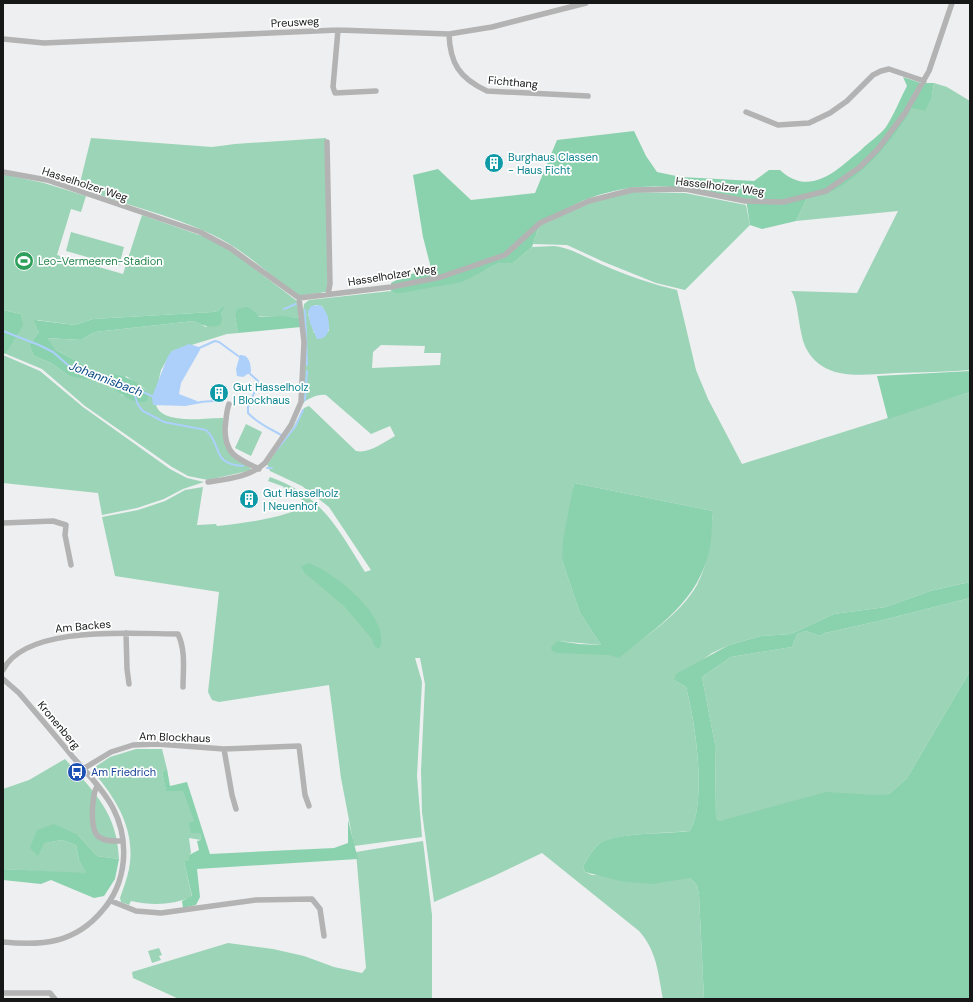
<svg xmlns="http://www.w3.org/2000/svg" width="973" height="1002" font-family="'DM Sans',sans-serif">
	<rect width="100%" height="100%" fill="#eeeff0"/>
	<!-- green -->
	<path fill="#9cd4b7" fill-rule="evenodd" d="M934 83 947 87 970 101V370C945 372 921 372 896 373 877 374 854 377 835 372 823 368 813 361 807 350 798 334 799 300 791 291L857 293 898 211 796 221 807 198 881 150 912 108 932 96Z
		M91 138 212 147 235 144 326 138 328 287 326 292 298 296C270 275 243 249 211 234 169 214 122 205 79 187Z
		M3 174 44 183 86 196 81 212 71 209 57 255 123 274 142 215 208 238 226 247 297 301 299 318C278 316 257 317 235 316L238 333 227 334 172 351 161 370 153 405H156C162 425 206 418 223 418L225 443 252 470 208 480 188 476 172 467 85 406 42 369 6 354 22 325 21 314 3 310ZM225 304 221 314 206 327 194 321 95 332 81 340 46 338 56 350 94 370 69 376 51 363 34 356 29 345 39 332 37 320 75 325 93 319 213 312 218 311ZM126 376 145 389 130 398 121 395Z
		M632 192 685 193 746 205 750 225 685 290 656 283 604 262 567 245 533 244 539 226 590 203Z
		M71 232 124 247 119 266 66 251Z
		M554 246C572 248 586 258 603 265 626 275 651 284 677 290L696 370 708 399 742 464 970 392V582L930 591 886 607 834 614 791 634 761 636 729 645 712 653 674 680 686 687C695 721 703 780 696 814 695 820 692 826 690 831 668 833 618 833 600 843 593 848 588 859 583 866L585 872 592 875 690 878 697 885 699 895 704 999H663C658 973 657 951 639 931L542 853 494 876 434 902 422 812 421 771 425 684 420 658H415L422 682 417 776 422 837 354 846 341 778 329 685 219 702 212 700 208 692 219 592 115 576 102 517 138 510 165 501 185 490 203 487 197 525 216 524 217 526C246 523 275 519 303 508L305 502 282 486 268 481 270 477C322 496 337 527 365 572L371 570 329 507 302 486 270 471 267 464 294 426 304 408 309 406 356 451C369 454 384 442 395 436L390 426 371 434 326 395C317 394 308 399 303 403V311L304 304 309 300 391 291 395 294 485 270 499 263H513L532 247ZM315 305 322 306 327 316 329 331 314 333 308 314ZM381 345 425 346 424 353H441L440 365 372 368 373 352ZM574 483 713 511C711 536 709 562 697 585 680 615 645 636 619 657L558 641 601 645 580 613 562 560Z
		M3 355 40 371 83 407 170 469 187 478 204 482 183 489 164 499 137 508 102 515 98 493 3 483Z
		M246 424 262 432 251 456 235 448Z
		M970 598V671L907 778 889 794 720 821 716 818 715 744 702 677 731 657 792 647 797 634 806 631 820 636 825 633 879 621Z
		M136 749H162L167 769 162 772 166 790H183L200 833 201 840 189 838 191 853 189 855 190 861H184L192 897C172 905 153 906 131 901L129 905 121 902 120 898C123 889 127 879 129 869 136 832 118 801 95 774V767L110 757Z
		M65 759C94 792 117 812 119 859L97 856 78 835 44 843 62 840 76 845 79 860 87 874 3 869V789L29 780Z
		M423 841 432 915V999H179L133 978 132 972 228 943 273 949 304 956 334 967 362 973 366 968 356 852Z
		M159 948 162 955 159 956 161 960 152 963 148 951Z"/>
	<!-- forest -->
	<path fill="#8ad1ae" d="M903 77 921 83H934L932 96 925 111 912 108C893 140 863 177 828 193 821 196 813 197 807 198L796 221 762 229 750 225 746 199C691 188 645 178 590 198 572 204 555 217 539 226L532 247 513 263H499L462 282 395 294 391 291V283L402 277 431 268 423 237 413 175 438 169 471 200 535 193 557 140 634 131 646 156 657 172 681 177 754 181 769 170H780C810 198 837 170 861 150 869 142 879 136 886 127 894 115 900 99 907 86Z
		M226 303 221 314 222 320 220 325C209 328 203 326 194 321L95 332 81 340 47 338 56 350 94 370 95 372 92 380 69 376 51 363 34 356 29 345 39 332 34 320 75 325 93 319 213 312 218 311Z
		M248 307 256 313 259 317 281 316 299 318 301 327 238 333 235 316 237 309Z
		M3 310 21 314 23 325 6 354 3 353Z
		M970 371V392L888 419 877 376Z
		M109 374C124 375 141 381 148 395L147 401C133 406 116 391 107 382L106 376Z
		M574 483 713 511C712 523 712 535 710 547 699 602 659 625 619 658L609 655 557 653 552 651 551 647 558 641 579 644 601 645 580 613 562 560 563 540Z
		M308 563C333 571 394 619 379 649L374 645 372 639 344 606 305 573 301 567Z
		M970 582V598L879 621 825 633 820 636 806 631 797 634 792 647 731 657 702 677 715 744 716 818 720 821 826 792 875 795 889 794 907 778 970 671V999H704L699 895 697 885 690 878 652 884 620 881 585 872 583 866C588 859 593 848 600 843 619 832 667 834 690 831 692 826 695 820 696 814 703 779 695 721 686 687L674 680 676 674 729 645 761 636 791 634 834 614 886 607 930 591Z
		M167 769 170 786 187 782 210 854 334 848 348 843V820L358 859 197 869 200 897 196 905 183 908 182 901 192 896 184 861H189V855L199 850 197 841 201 840 200 833H191L189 823 194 821 183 791H166L162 772Z
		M54 824 78 835 97 856 119 859 115 879 104 896 94 898 51 880 41 884 3 880V869L86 873 79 860 76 845 62 840 44 843 38 856 30 848 37 830Z"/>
	<!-- water -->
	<path fill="#acd0fa" d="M320 305C330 311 335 340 317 339L310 323 308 311 311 306Z
		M189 344 199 347 200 350 181 383 179 394 202 403 185 406 153 405 152 397 168 356 172 351Z
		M240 355C249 354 251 364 251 372L243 377 237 376 236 369Z"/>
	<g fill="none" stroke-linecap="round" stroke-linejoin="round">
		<!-- stream -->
		<path stroke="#acd0fa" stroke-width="2" d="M284 309 296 304
			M305 310 307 365
			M3 331 39 345 53 352 69 366 83 369 95 375 121 382 154 397
			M197 349 215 341 219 342 241 358
			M248 372 258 381V384L248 407V413C258 424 271 429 283 436
			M132 387 138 405 143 411 164 422 206 430C223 446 211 464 243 466
			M305 400 307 371
			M200 402 213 401 212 398
			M275 452 295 427 303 410
			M267 468H272"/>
		<!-- minor -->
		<path stroke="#b4b3b3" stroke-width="5.5" d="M338 30 333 87 335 93 376 91
			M449 34C450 63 459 78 487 91L588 96
			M3 39 44 43 338 30 449 34 492 27 586 3
			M746 112 778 125 809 123 830 113 847 101 873 75 881 71 889 69 924 81
			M327 142 330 284 328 294
			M3 172 47 180 200 232 230 248 299 298 391 287 441 277 505 255 540 223 589 201 632 190 685 189 745 201 783 202 826 191 860 167 878 149 905 113 929 71 952 3
			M229 404C226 412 226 421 225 429 225 455 238 459 259 469
			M208 482C228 479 250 477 265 463L291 425 301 402 304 342 299 298
			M3 523 53 521 66 525 65 535 71 565
			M126 633 127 669 129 684
			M3 670C26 624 136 634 178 634 186 651 183 670 183 687
			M3 679 19 693C37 714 55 735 72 756 86 772 103 789 113 808 130 841 127 883 102 911 75 943 43 946 3 942
			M224 749 232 795 236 809
			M83 769 111 752 133 745 157 744 224 749 299 746 305 795 309 806
			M97 786C92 796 89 830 99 837 106 842 115 841 123 841
			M111 901 136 911 161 913 256 900 312 899 320 909 324 936
			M3 993H50L55 999"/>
	</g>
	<!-- icons -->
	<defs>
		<symbol id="building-disc" viewBox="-11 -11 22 22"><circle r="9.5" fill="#0f9aa8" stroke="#fff"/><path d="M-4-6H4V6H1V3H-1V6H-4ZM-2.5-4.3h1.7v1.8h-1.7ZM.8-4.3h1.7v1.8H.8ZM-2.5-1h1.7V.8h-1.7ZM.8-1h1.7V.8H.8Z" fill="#fff"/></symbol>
		<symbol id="stadium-disc" viewBox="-11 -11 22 22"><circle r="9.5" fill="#2e9e5b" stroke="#fff"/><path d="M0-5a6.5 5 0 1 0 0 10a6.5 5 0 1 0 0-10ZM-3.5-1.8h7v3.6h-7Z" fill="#fff"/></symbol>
		<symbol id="bus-disc" viewBox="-11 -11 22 22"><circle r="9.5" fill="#1a4fb4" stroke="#fff"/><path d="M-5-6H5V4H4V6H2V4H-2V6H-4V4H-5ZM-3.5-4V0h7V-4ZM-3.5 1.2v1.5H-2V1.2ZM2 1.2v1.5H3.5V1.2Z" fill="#fff"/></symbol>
	</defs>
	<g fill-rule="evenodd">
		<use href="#building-disc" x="483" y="152" width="22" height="22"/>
		<use href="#stadium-disc" x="13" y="250" width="22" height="22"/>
		<use href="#building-disc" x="208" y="382" width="22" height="22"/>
		<use href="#building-disc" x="238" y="488" width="22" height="22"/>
		<use href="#bus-disc" x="66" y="761" width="22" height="22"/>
	</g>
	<g text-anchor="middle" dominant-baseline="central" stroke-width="3.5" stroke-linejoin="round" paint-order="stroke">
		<!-- street labels -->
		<g font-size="11" fill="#161717" stroke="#fff">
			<text transform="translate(295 22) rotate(-3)">Preusweg</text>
			<text transform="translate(513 82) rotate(5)">Fichthang</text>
			<text transform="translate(85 184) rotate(18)">Hasselholzer Weg</text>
			<text transform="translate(720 186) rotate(7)">Hasselholzer Weg</text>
			<text transform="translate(392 275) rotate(-9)">Hasselholzer Weg</text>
			<text transform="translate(83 626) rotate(-5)">Am Backes</text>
			<text transform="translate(59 725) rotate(50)">Kronenberg</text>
			<text transform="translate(175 737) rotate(2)">Am Blockhaus</text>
		</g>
		<!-- culture labels -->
		<g font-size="11" fill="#0d838f" stroke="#fff" text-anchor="start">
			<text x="508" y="157">Burghaus Classen<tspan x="508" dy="13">- Haus Ficht</tspan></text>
			<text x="233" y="387">Gut Hasselholz<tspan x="233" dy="13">| Blockhaus</tspan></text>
			<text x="263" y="493">Gut Hasselholz<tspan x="263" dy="13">| Neuenhof</tspan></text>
		</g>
		<!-- leisure labels -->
		<g font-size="11" fill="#27864d" stroke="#fff" text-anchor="start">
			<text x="38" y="261">Leo-Vermeeren-Stadion</text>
		</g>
		<!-- transit labels -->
		<g font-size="11" fill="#164399" stroke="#fff" text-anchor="start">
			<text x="91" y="772">Am Friedrich</text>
		</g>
		<!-- water labels -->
		<g font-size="12" font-style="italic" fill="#084986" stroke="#fff">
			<text transform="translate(106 379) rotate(21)">Johannisbach</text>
		</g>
	</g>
	<!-- border -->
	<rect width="973" height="1002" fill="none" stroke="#161717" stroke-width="8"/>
</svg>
